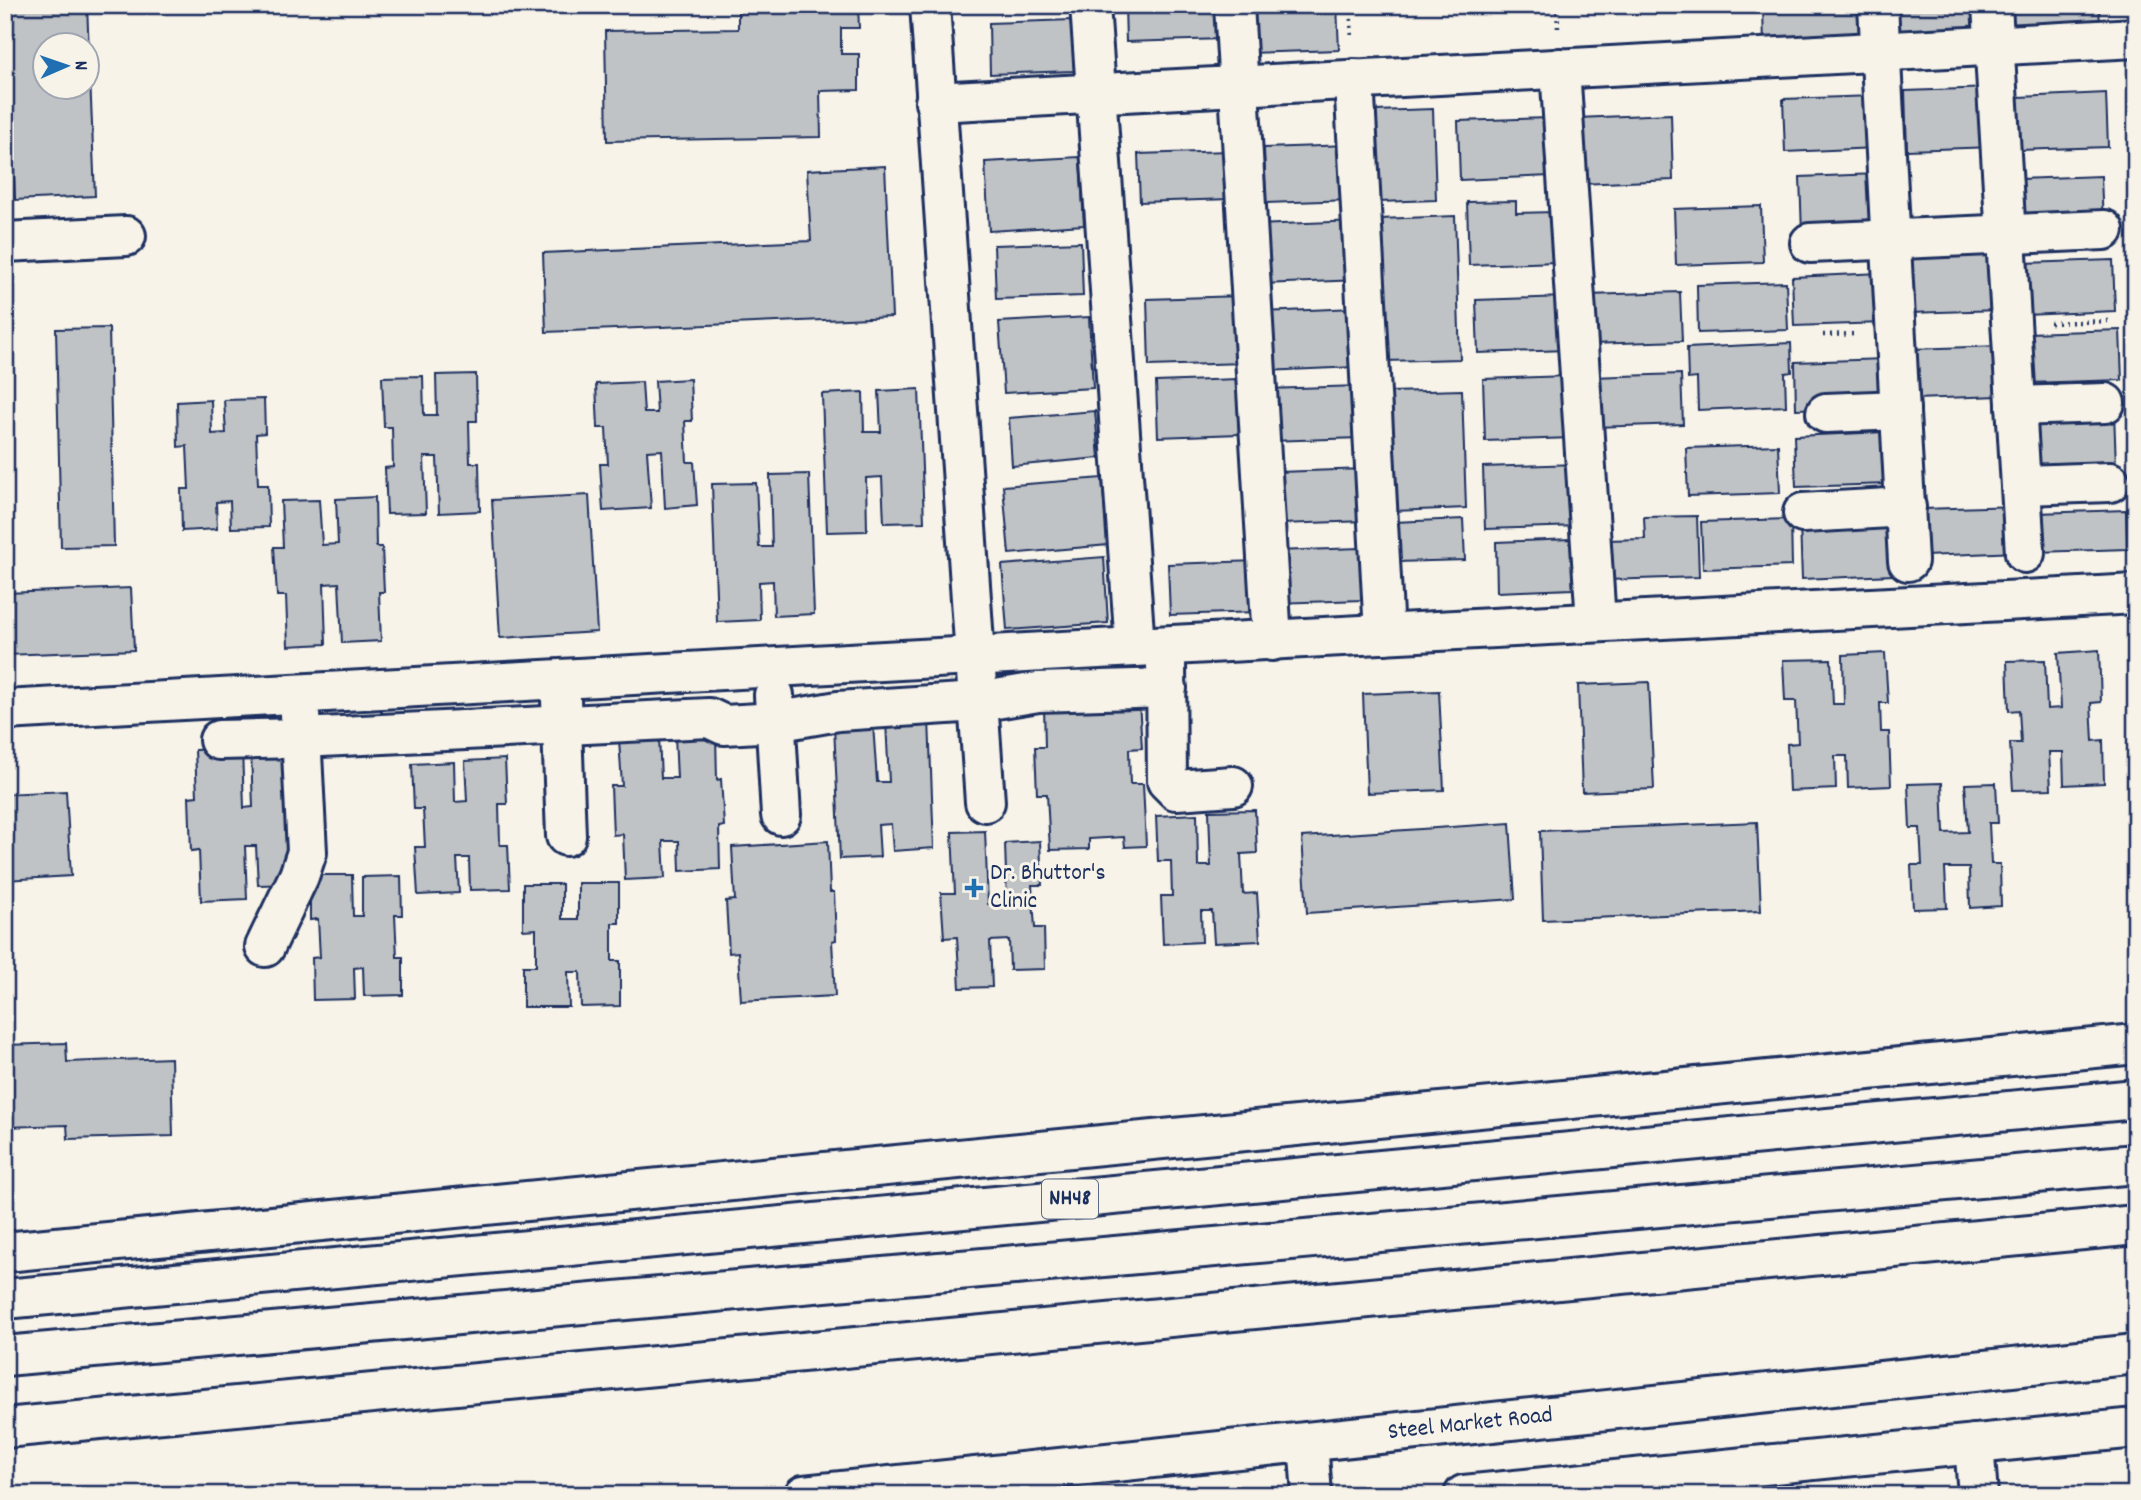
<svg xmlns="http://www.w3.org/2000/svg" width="2141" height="1500" font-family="Dekko,sans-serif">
	<rect width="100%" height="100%" fill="#f7f3e8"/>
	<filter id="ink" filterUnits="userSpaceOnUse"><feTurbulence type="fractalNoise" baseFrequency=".0143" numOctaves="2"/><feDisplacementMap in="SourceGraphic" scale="14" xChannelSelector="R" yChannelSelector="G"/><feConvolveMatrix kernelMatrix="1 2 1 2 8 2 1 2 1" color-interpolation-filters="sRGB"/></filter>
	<g filter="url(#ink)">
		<!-- building -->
		<path fill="#c0c3c5" stroke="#1b2f5e" stroke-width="2" fill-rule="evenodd" d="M7 5H87L95 196 15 200ZM46 46H88V88H46Z
			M738 5H858L859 28H841V54H859V90L820 91 821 137 607 141 605 31 738 29Z
			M1125 5H1222L1223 39 1126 42Z
			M1247 5H1337L1339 50 1249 53Z
			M1763 5H1861L1863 45 1764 48Z
			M1889 5H1984L1985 35 1891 39Z
			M2004 5H2099L2100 27 2004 30Z
			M1072 20 1074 71 990 74 989 23Z
			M1992 88 1994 147 1907 150 1905 91Z
			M2106 93 2108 147 2019 150 2018 97Z
			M1874 96 1876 148 1785 152 1783 99Z
			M1433 109 1436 200 1378 202 1375 111Z
			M1671 114 1673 180 1580 184 1578 118Z
			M1549 118 1551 176 1460 180 1458 121Z
			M1349 145 1351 200 1266 203 1264 148Z
			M1229 151 1230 199 1140 202 1138 154Z
			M1080 157 1084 225 989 231 985 162Z
			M885 166 892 317 546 332 543 253 811 241 807 170Z
			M1877 174 1879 230 1802 233 1800 177Z
			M2101 176 2103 225 2021 227 2020 179Z
			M1516 201V213L1554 212 1556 262 1469 265 1467 202Z
			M1761 206 1763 262 1676 265 1674 209Z
			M1455 216 1460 359 1385 361 1380 219Z
			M1357 221 1359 280 1259 284 1257 225Z
			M1081 242 1083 296 996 299 994 245Z
			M1997 255 1999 310 1910 313 1908 258Z
			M2113 260 2115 311 2025 315 2023 263Z
			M1881 273 1883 323 1794 326 1792 277Z
			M1786 282 1788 330 1698 333 1697 285Z
			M1680 292 1682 341 1590 344 1588 295Z
			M1241 296 1243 363 1149 366 1147 299Z
			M1565 297 1567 350 1478 353 1476 300Z
			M1355 308 1357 367 1265 371 1263 312Z
			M1089 317 1093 388 1004 393 999 322Z
			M109 328 114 546 61 547 56 329Z
			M2120 330 2122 380 2028 383 2027 333Z
			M1791 343 1792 372 1785 373 1786 406 1698 410 1697 378 1688 379 1687 348Z
			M1999 346 2000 396 1914 399 1912 349Z
			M1885 359 1887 406 1796 409 1795 362Z
			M476 374 477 421H469L470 463H479L480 511 439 513 437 457H424L426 513 387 514 385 468 393 467 392 427H384L382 377 423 376 424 415H437L436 375Z
			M1681 374 1683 424 1594 427 1592 377Z
			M1569 376 1571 438 1485 441 1483 379Z
			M690 379 692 421H685L687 462H694L697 505 665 508 662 450 647 451 651 508 603 511 600 464H608L606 428H598L596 384 642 382 644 413H657L655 381Z
			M1237 379 1239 434 1158 437 1156 382Z
			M1359 386 1360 438 1269 441 1267 389Z
			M919 389 924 522 884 523 882 477 866 478 867 531 827 532 822 394 863 392 864 432H881L879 391Z
			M1462 390 1466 508 1394 511 1390 392Z
			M264 399 265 433 256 434 258 485H268L269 527 231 528 230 501 216 502 217 529 182 531 181 489H189L187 446 178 447 177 402 211 400 212 434 226 433 224 400Z
			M1095 411 1099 458 1012 466 1009 418Z
			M2114 411 2116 467 2034 470 2032 414Z
			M1886 432 1888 484 1796 487 1794 436Z
			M1778 445 1780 493 1688 496 1686 448Z
			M1577 464 1580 526 1485 529 1483 467Z
			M1366 469 1367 521 1280 524 1278 472Z
			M809 474 814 614 774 616 773 581 759 582 760 620 717 622 712 484 756 483 759 547H772L770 475Z
			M1102 478 1108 545 1009 554 1003 486Z
			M589 495 597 632 500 638 492 500Z
			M375 497 376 547H382L384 592H379L381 641 342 643 339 583 324 584 326 644 288 646 286 596H277L274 547H283L281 501 319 500 322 545 338 544 336 499Z
			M2016 506 2017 552 1925 556 1923 509Z
			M2126 510 2127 549 2038 552 2037 513Z
			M1697 516 1699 577 1606 580 1605 540 1645 539 1644 517Z
			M1463 519 1465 560 1396 562 1394 522Z
			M1791 519 1792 566 1703 569 1701 522Z
			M1891 520 1893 575 1802 579 1800 523Z
			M1571 539 1573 589 1497 592 1496 542Z
			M1360 548 1362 600 1276 603 1275 551Z
			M1104 557 1108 623 1007 630 1002 565Z
			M1257 561 1258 612 1170 615 1168 564Z
			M131 588 134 650 5 655V593Z
			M2099 650 2101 702 2091 703 2093 741 2103 740 2104 783 2064 785 2063 752H2049L2051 789 2013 790 2010 743H2021L2019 710 2009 711 2007 661 2045 660 2047 709 2061 708 2058 653Z
			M1885 653 1888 703H1880L1881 732H1889L1891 786 1848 788 1847 756H1835L1836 789 1789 791 1787 744 1798 743 1796 701H1785L1783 660 1831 659 1833 704H1844L1843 655Z
			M1649 682 1654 789 1582 792 1578 685Z
			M1439 691 1444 790 1367 793 1363 694Z
			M1139 702 1142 748 1129 749 1130 784H1143L1146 846 1125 847 1124 837 1089 839V849L1050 850 1047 794H1037L1035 747H1045L1044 706Z
			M929 719 934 848 893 851 891 824 878 825 880 857 840 859 834 726 873 724 877 782H889L886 721Z
			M716 735 717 780 721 779 724 826 719 827 720 869 680 871 679 841H663L665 878 625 880 623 834 613 835 611 786H622L619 739 659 737 661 778H677L675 736Z
			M242 748 244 808 253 807 251 752 288 751 294 884 258 885 256 846H245L247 899 201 901 199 850 191 851 189 797 197 796 195 750Z
			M505 759 507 804H499L500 845H508L510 889 470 890 469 858H457L459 893 418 895 415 847H425L423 809H414L412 764 454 762 455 802 467 801 465 761Z
			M1942 783 1944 833 1968 832 1965 784 1996 783 1998 823H1989L1991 864H2000L2001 906 1970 908 1969 868H1945L1947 908 1913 909 1911 865H1922L1920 828H1910L1908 784Z
			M66 791 71 876 5 880V794Z
			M1255 810 1257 853 1241 854 1243 894 1257 893 1260 941 1214 943 1212 911H1201L1202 942 1163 944 1161 896H1172L1171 861H1158L1156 816 1197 814 1198 866H1211L1209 811Z
			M1757 822 1761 911 1543 920 1540 831Z
			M1510 823 1515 899 1307 913 1302 837Z
			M985 831 988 904 1007 903 1005 843 1040 841 1042 885H1032L1035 928H1044L1045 969 1010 970 1009 940 990 941 992 987 960 988 957 937 944 938 941 893H955L952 832Z
			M828 841 830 892H834L836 940 832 941 835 996 741 1001 738 952 729 953 726 901 735 900 732 847Z
			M310 875H352L353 916H362V877L401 876 402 915H395L397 957H403V995L364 996 363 967 354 968 355 999 313 1000 312 958 320 957 318 919 310 920Z
			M578 883H619V923H612V961H620V1006L581 1007 580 972H568L569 1007H523V966H536V929L523 930V884H562V919H578Z
			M66 1043 67 1062 171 1058 173 1136 68 1139 67 1125 5 1127V1045Z"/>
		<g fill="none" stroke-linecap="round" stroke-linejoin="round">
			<defs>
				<g id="minor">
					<path d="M930 5 985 802"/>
					<path d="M1090 5 1135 647"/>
					<path d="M1234 5 1272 641"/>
					<path d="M1878 5 1908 561"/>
					<path d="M1992 5 2025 553"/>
					<path d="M1560 68 1596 622"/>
					<path d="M1354 79 1384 634"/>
					<path d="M935 102 2136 38"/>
					<path d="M5 242 126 236"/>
					<path d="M1810 243 2104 230"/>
					<path d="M2016 406 2105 403"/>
					<path d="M1826 413 1900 410"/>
					<path d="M2021 485 2110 482"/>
					<path d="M1803 513 1906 507"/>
					<path d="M1166 662 1167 781 1176 790 1233 786"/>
					<path d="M774 695 781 815"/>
					<path d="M561 699 566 836"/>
					<path d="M5 710 1135 647 2136 594"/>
					<path d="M219 740 301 738 709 718 724 725 775 722 838 711 978 702 1038 692 1167 688"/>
					<path d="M265 947 299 876 307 852 300 714"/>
					<path d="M5 1252 2136 1044"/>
					<path d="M5 1428 2136 1225"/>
					<path d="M1308 1442 1312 1495"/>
					<path d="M1974 1444 1978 1495"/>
					<path id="s1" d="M804 1495 2136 1354"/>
					<path d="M1464 1495 2136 1428"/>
				</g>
				<path id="highway" d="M5 1299 2136 1099
					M5 1356 2136 1164"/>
			</defs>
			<!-- minor casing -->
			<use href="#minor" stroke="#1b2f5e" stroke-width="44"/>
			<!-- highway casing -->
			<use href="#highway" stroke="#1b2f5e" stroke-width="44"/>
			<!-- path -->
			<path stroke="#1b2f5e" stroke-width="4.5" stroke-dasharray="2 5" stroke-linecap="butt" d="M1350 5 1352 39
				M1557 5 1558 29
				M2050 323 2109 321
				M1823 335 1857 334"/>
			<!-- minor -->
			<use href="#minor" stroke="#f7f3e8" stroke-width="38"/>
			<!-- highway -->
			<use href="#highway" stroke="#f7f3e8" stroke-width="38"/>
		</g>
	</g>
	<!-- markers -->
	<path fill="#1f6fb2" stroke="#f7f3e8" stroke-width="2.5" d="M970.5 877.5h7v7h7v7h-7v7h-7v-7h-7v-7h7z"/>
	<g text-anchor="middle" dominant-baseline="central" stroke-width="6" stroke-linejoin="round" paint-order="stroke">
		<!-- shield labels -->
		<rect fill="#f7f3e8" stroke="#5d6a87" stroke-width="2" x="1042" y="1179.5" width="56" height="39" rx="5"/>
		<g font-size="23" font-weight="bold" fill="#1b2f5e">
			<text x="1070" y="1199">NH48</text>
		</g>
		<!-- poi labels -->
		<g font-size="24" fill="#1b2f5e" stroke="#f7f3e8" text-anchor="start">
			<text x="990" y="874">Dr. Bhuttor's<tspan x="990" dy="28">Clinic</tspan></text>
		</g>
		<!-- street labels -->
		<g font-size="24" fill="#1b2f5e" stroke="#f7f3e8">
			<text stroke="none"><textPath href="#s1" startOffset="670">Steel Market Road</textPath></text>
		</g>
	</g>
	<!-- margin -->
	<rect width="2141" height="1500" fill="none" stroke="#f7f3e8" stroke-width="28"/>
	<rect x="14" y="14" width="2113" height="1472" fill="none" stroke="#1b2f5e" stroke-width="2.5" filter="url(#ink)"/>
	<!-- north arrow -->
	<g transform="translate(66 66) rotate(88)"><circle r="33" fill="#f7f3e8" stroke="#9fa5b1" stroke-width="2"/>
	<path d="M0-5L12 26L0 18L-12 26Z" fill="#1f6fb2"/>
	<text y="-10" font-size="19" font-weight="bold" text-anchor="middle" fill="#1b2f5e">N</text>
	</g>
</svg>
